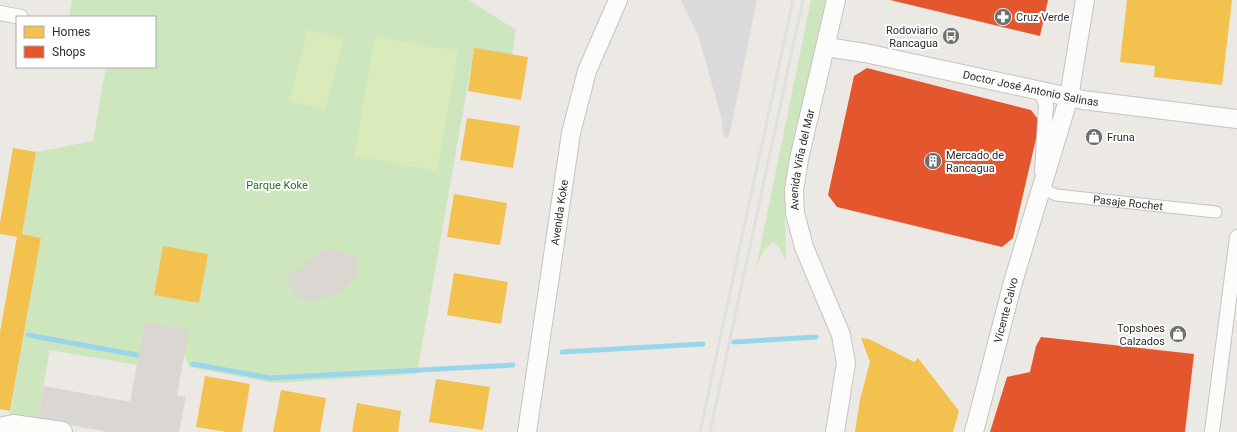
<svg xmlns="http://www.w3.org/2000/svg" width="1237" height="432" font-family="Roboto,sans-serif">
	<rect width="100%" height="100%" fill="#ece8e4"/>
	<!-- industrial -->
	<path fill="#dcd9db" d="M681 0H757L729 137 725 138 723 133 721 116 699 38Z"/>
	<!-- green -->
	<path fill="#cee6be" d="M72 0H469L516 30 512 55 474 49 417 374 273 383 189 367 184 354 189 330 145 322 137 365 50 350 37 419 10 414 41 238 22 234 36 152 93 141 106 67H155V17H69Z
		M811 0H826L795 144 789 210 785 211 786 262 779 247 773 242C762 249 759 261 755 273Z"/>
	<!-- pitch -->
	<path fill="#d9eabb" d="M308 30 344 39 325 110 289 101Z
		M375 37 458 51 437 171 354 156Z"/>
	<!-- plaza -->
	<path fill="#dad6d2" d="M327 249 336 250 357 258V274L346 286 336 294 328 297 311 301 302 300 297 296 285 279 321 252Z
		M145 322 189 330 177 395 186 397 179 432H108L37 419 44 386 130 402Z"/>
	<!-- homes -->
	<path fill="#f2c14e" d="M1127 0H1232L1222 85 1154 77 1155 66 1120 62Z
		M474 48 528 57 521 100 468 91Z
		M467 118 520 126 513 168 460 160Z
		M13 148 36 152 22 234 41 238 10 411 0 409V332L17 237 0 234V223Z
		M454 194 507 203 500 245 447 237Z
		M163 246 208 254 199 303 154 295Z
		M454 273 508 282 501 324 447 315Z
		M861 338 869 339 914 362 918 358 959 411 953 432H855L860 400 870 362Z
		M205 376 250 384 242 432H227L196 427Z
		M436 379 490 387 483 430 429 422Z
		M281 390 326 398 320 432H273Z
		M357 403 401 411 398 432H352Z"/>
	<!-- shops -->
	<path fill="#e4572e" d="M890 0H1048L1040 36Z
		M867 68 1031 110 1037 118 1039 126 1013 238 1002 247 837 207 828 195 854 76Z
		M1041 337 1194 354 1185 432H990L1007 377 1030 372 1036 346Z"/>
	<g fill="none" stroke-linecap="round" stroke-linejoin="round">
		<!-- stream -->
		<path stroke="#99d6ec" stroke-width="5" d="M28 335 137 355
			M734 342 816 337
			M562 352 703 344
			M193 364 270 378 513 365"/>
		<defs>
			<g id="pedestrian">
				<path id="s1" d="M1041 188 1056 195 1216 212"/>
			</g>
			<path id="minor" d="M0 13 21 17
				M1041 92 1046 105 1042 172
				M1212 432 1237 237"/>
			<g id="tertiary">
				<path id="s2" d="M826 47 865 53 1083 100 1237 119"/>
				<path id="s3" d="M527 432 571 133 587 71 618 0"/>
				<path id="s4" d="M835 432 846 363 841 335 804 247 795 213 794 190 799 159 836 0"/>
				<path id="s5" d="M974 432 1013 282 1069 97 1085 0"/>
			</g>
			<path id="secondary" d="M0 428 13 425 62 432"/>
		</defs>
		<!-- pedestrian casing -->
		<use href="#pedestrian" stroke="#c5c4c5" stroke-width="13"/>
		<!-- minor casing -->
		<use href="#minor" stroke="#c5c4c5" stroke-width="16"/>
		<!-- tertiary casing -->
		<use href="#tertiary" stroke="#c5c4c5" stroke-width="20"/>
		<!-- secondary casing -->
		<use href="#secondary" stroke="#c5c4c5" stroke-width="22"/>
		<!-- pedestrian -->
		<use href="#pedestrian" stroke="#fcfcfb" stroke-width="11"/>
		<!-- minor -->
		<use href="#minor" stroke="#fcfcfb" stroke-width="14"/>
		<!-- tertiary -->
		<use href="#tertiary" stroke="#fcfcfb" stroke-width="18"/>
		<!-- secondary -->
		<use href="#secondary" stroke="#fcfcfb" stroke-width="20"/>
		<!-- rail -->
		<path stroke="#dfdfe1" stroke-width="3" d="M700 432 793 0
			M710 432 803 0"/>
	</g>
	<!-- icons -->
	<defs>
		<symbol id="pharmacy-disc" viewBox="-11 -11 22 22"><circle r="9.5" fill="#706f6e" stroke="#fff"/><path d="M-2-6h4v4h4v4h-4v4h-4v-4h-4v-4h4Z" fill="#fff"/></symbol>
		<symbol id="bus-disc" viewBox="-11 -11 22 22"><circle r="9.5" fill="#706f6e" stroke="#fff"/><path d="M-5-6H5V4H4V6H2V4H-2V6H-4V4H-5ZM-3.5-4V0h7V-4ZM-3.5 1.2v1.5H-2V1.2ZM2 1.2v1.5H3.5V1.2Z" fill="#fff"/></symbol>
		<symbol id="shop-disc" viewBox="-11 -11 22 22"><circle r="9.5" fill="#706f6e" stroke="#fff"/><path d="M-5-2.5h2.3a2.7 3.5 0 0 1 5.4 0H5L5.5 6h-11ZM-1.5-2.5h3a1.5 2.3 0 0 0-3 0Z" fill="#fff"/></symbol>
		<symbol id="building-disc" viewBox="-11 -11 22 22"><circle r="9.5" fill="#706f6e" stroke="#fff"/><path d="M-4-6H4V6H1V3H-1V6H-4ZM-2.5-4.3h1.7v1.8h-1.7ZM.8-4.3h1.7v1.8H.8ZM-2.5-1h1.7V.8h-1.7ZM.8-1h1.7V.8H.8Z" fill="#fff"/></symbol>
	</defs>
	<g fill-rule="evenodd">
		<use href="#pharmacy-disc" x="993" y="7" width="20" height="20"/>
		<use href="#bus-disc" x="941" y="26" width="20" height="20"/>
		<use href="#shop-disc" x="1084" y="127" width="20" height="20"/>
		<use href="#building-disc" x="923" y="151" width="20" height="20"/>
		<use href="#shop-disc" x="1168" y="324" width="20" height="20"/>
	</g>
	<g text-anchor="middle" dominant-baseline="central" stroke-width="4" stroke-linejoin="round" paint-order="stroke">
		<!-- poi labels -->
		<g font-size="11" fill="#2e2e2e" stroke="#fff" text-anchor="start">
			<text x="1016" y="17">Cruz Verde</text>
			<text x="938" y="30" text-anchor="end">Rodoviario<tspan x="938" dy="13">Rancagua</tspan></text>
			<text x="1107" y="137">Fruna</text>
			<text x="946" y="155">Mercado de<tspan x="946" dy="13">Rancagua</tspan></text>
			<text x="1165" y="328" text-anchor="end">Topshoes<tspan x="1165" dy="13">Calzados</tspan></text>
		</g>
		<!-- street labels -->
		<g font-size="11" fill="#2e2e2e" stroke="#fff">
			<text stroke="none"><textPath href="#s2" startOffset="209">Doctor José Antonio Salinas</textPath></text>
			<text stroke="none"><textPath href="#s4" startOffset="283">Avenida Viña del Mar</textPath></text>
			<text stroke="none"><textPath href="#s1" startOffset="89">Pasaje Rochet</textPath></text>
			<text stroke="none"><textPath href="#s3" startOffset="222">Avenida Koke</textPath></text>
			<text stroke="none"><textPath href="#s5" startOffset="126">Vicente Calvo</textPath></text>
		</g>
		<!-- park labels -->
		<g font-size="11" fill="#2c6e1b" stroke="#fff">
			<text x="277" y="185">Parque Koke</text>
		</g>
	</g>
	<!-- legend -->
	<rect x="16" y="16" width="140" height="52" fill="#ffffff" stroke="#ababab"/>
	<rect x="24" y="26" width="20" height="12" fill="#f2c14e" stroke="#ababab"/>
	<text x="52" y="36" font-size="12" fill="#2e2e2e">Homes</text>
	<rect x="24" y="46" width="20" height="12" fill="#e4572e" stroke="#ababab"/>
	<text x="52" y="56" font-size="12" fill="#2e2e2e">Shops</text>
</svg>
